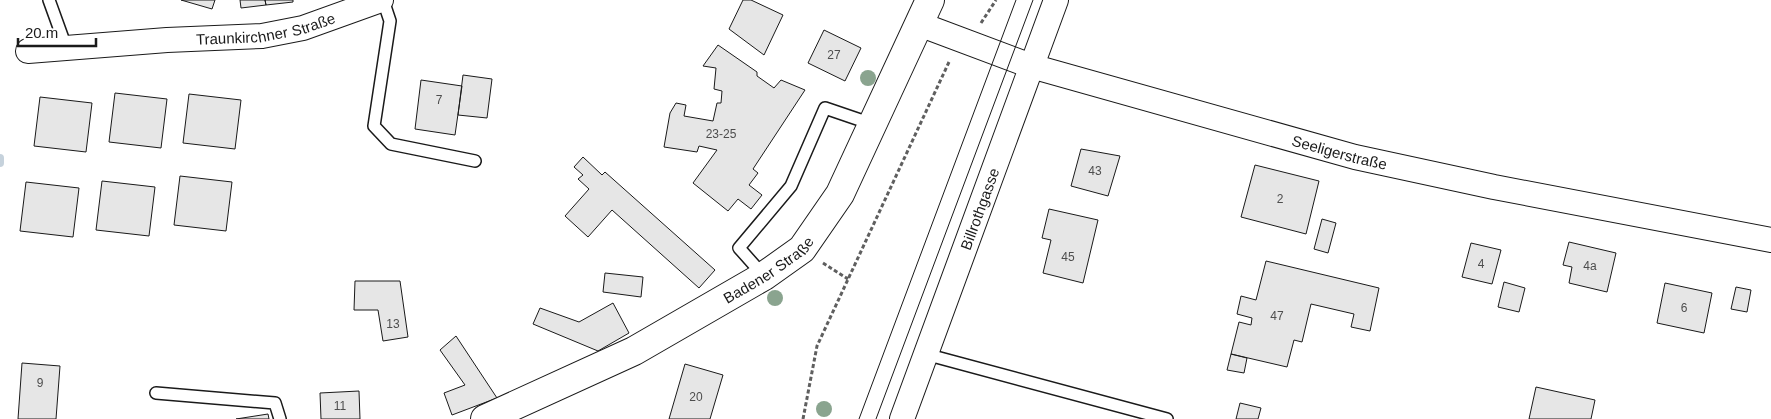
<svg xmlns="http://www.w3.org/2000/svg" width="1771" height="419" font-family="Arial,sans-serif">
	<rect width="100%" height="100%" fill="#fff"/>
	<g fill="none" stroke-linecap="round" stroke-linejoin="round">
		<!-- stream -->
		<path stroke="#c6d2dc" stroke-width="8" d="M0 158V163"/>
	</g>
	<!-- building -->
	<path fill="#e6e6e6" stroke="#1a1a1a" d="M181 0H215L212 9Z
		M240 0H265L266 5 241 8Z
		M265 0H293V2L266 5Z
		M743 0H751L783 15 764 55 729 29Z
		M824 30 861 48 845 81 808 63Z
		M718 45 757 72V76L774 88 781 80 805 90 753 169 758 173 749 185 762 195 751 209 738 199 728 211 693 183 717 150 699 146 697 152 664 147 670 113 676 103 686 105 684 116 713 121 717 103H721L722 91 714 89 716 68 703 66Z
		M463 75 492 79 487 118 458 115Z
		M421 80 462 86 455 135 415 129Z
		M115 93 167 99 161 148 109 142Z
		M189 94 241 100 235 149 183 143Z
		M40 97 92 103 86 152 34 146Z
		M1081 149 1120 156 1108 196 1071 186Z
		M583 157 602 175 605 172 715 270 699 288 612 210 588 237 565 216 589 189 578 179 583 175 574 167Z
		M1255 165 1319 181 1306 234 1241 217Z
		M180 176 232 182 226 231 174 225Z
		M102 181 155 187 149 236 96 230Z
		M26 182 79 188 73 237 20 231Z
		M1049 209 1098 220 1083 283 1043 273 1051 240 1042 238Z
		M1322 219 1336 223 1328 253 1314 249Z
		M1569 242 1616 253 1607 292 1569 283 1572 267 1563 265Z
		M1471 243 1501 250 1492 284 1462 277Z
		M1266 261 1379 288 1370 331 1351 327 1354 314 1311 304 1302 342 1294 340 1287 367 1231 354 1239 322 1251 325 1252 318 1237 314 1241 296 1256 300Z
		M605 273 643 277 641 297 603 292Z
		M355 281H400L408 337 383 341 378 310H354Z
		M1504 282 1525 288 1519 312 1498 307Z
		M1665 283 1712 293 1704 333 1657 323Z
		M1736 287 1751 290 1747 312 1731 309Z
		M613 303 629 333 598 351 533 324 540 308 579 322Z
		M456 336 497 398 452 415 444 393 465 385 440 350Z
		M1231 354 1247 358 1244 373 1227 370Z
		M22 363 60 366 56 419H18Z
		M685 364 723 375 710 419H669Z
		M1536 387 1595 400 1591 419H1529Z
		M359 391 360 419H321L320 393Z
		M1240 403 1261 408 1258 419H1236Z
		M268 414 269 419H236Z"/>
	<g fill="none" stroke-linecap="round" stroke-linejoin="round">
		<defs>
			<path id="service" d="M49 0 66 47
				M383 0 390 21 374 126 391 144 475 161
				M764 276 739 248 791 186 825 108 872 124
				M925 354 1167 419
				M156 393 275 403 280 419"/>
			<g id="minor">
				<path id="s1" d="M919 24 1031 66 1355 157 1494 187 1771 240"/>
				<path id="s2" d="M28 51 167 40 262 36 303 28 381 0"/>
				<path id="s3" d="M902 419 1056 0"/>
			</g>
			<g id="tertiary">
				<path id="s4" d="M485 419 634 351 764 276 802 249 840 194 930 0"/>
			</g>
		</defs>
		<!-- service casing -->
		<use href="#service" stroke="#1a1a1a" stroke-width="14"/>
		<!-- minor casing -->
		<use href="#minor" stroke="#1a1a1a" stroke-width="26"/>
		<!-- tertiary casing -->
		<use href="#tertiary" stroke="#1a1a1a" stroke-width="30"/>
		<!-- path -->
		<path stroke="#5f5f5f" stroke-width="3" stroke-dasharray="4 2.5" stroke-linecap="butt" d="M981 23 996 0
			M823 263 848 279
			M803 419 817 346 949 62"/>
		<!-- service -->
		<use href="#service" stroke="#fff" stroke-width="11"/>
		<!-- minor -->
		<use href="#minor" stroke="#fff" stroke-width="24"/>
		<!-- tertiary -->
		<use href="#tertiary" stroke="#fff" stroke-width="28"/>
		<!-- tram -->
		<path stroke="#1a1a1a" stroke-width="1" d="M859 419 1016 0
			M876 419 1033 0"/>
	</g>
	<!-- trees -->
	<g fill="#8aa48f">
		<circle cx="868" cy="78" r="8"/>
		<circle cx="775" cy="298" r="8"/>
		<circle cx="824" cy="409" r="8"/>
	</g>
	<g text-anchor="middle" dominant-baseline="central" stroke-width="4" stroke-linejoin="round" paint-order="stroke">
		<!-- number labels -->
		<g font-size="12" fill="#4d4d4d">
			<text x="834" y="55">27</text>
			<text x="439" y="100">7</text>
			<text x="721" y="134">23-25</text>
			<text x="1095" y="171">43</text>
			<text x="1280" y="199">2</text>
			<text x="1068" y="257">45</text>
			<text x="1481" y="264">4</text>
			<text x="1590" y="266">4a</text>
			<text x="1684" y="308">6</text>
			<text x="1277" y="316">47</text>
			<text x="393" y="324">13</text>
			<text x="40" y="383">9</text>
			<text x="696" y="397">20</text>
			<text x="340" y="406">11</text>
		</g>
		<!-- street labels -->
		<g font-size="15" fill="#1a1a1a" stroke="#fff">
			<text stroke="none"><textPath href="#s2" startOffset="239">Traunkirchner Straße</textPath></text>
			<text stroke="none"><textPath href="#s1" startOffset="440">Seeligerstraße</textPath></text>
			<text stroke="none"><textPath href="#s3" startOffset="224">Billrothgasse</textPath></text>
			<text stroke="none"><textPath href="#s4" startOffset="321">Badener Straße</textPath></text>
		</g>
	</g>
	<!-- scale -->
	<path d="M18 38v8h78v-8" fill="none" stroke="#1a1a1a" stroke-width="2.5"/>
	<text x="25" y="38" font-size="15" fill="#1a1a1a" stroke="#ffffff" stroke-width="4" paint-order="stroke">20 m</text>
</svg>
